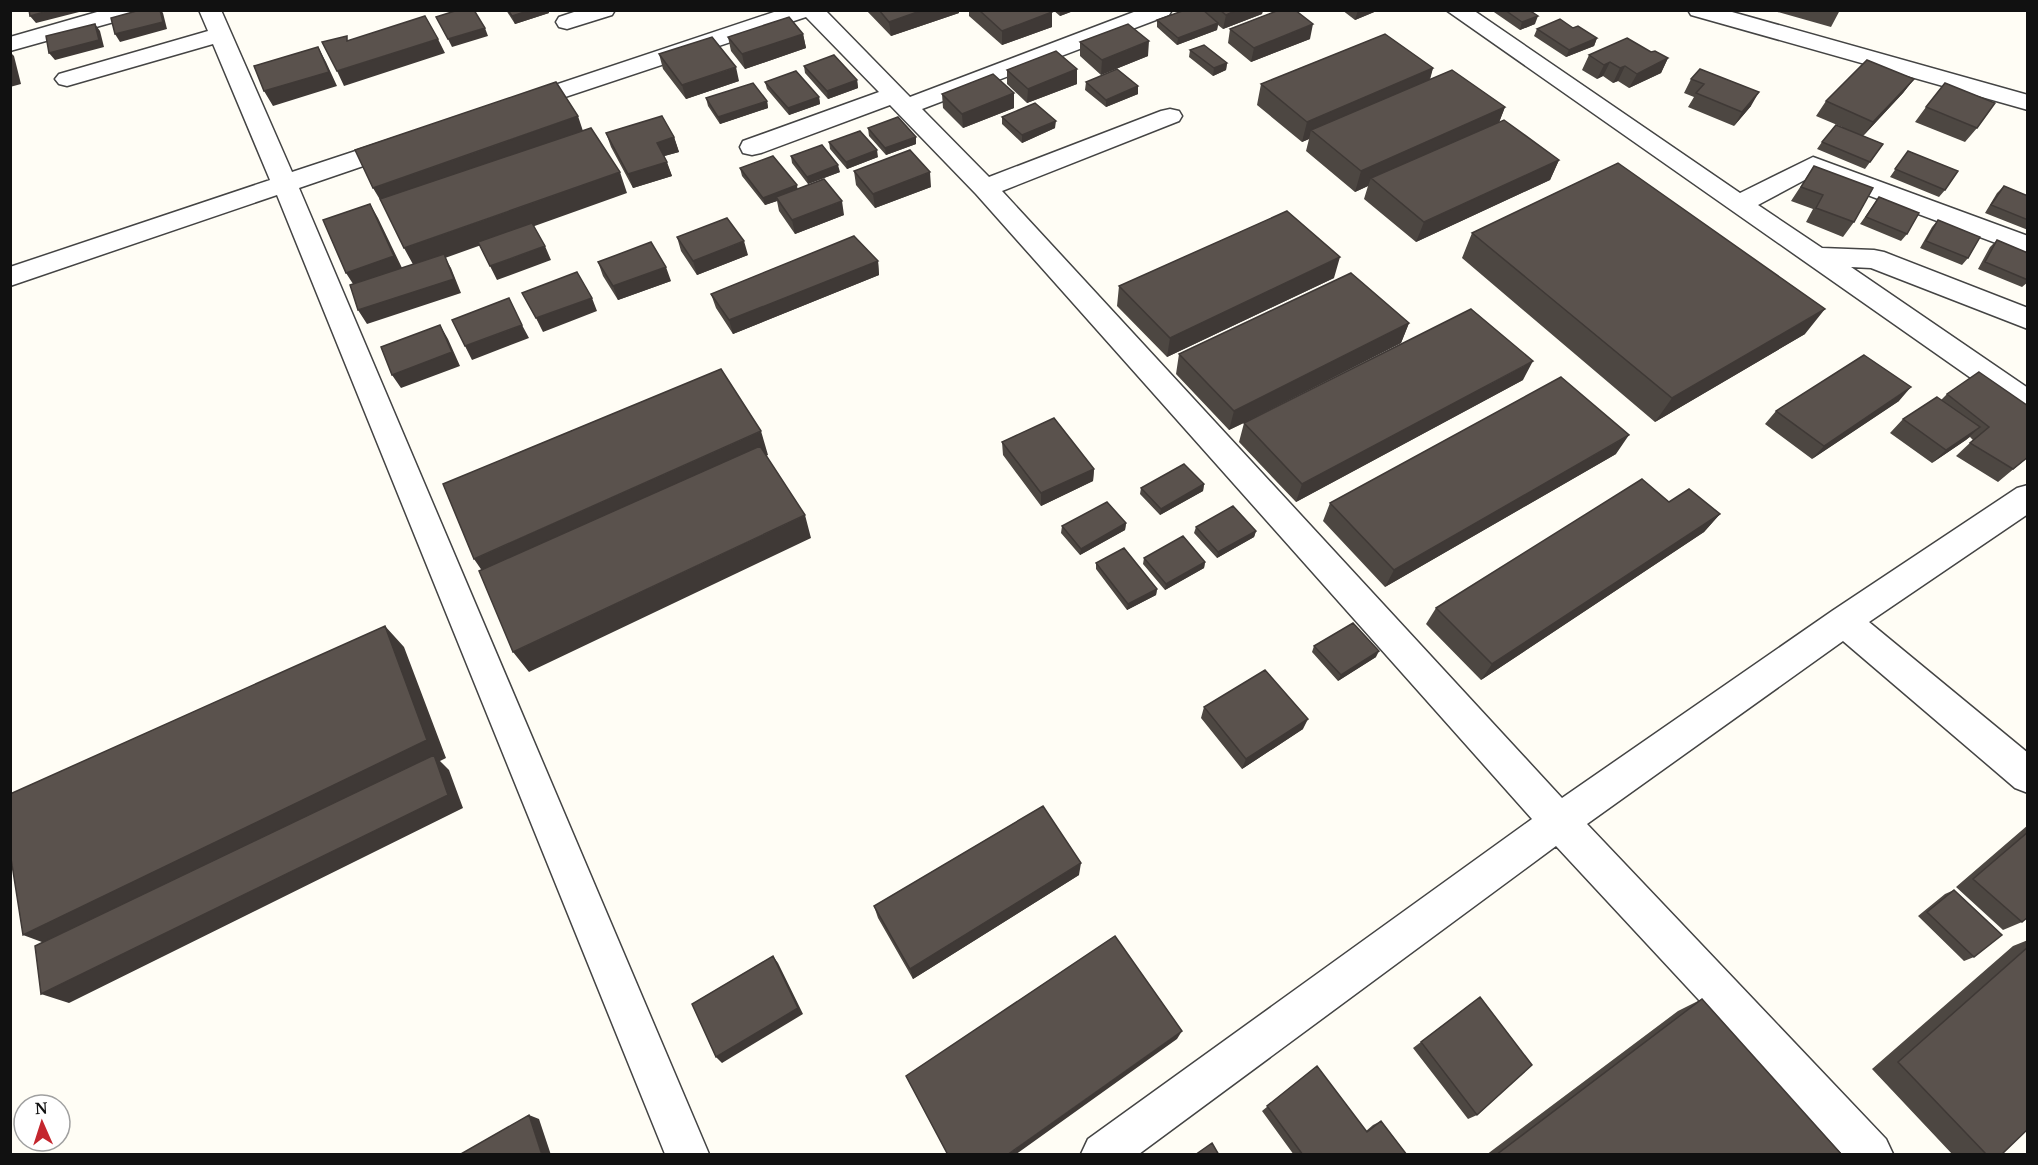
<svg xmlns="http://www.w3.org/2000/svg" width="2038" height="1165" font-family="'Noto Serif',serif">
	<rect width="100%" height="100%" fill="#fffdf5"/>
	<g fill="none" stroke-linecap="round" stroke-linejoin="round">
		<defs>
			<path id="minor" d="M104 10H142L139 15 10 51V37Z
				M199 10H221L292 172 401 136 410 138 413 144 410 150 299 188 709 1154H665L277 195 10 286V267L270 180 213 44 67 86 59 84 55 79 59 74 208 31Z
				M580 10H615L612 15 567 29 559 27 556 22 559 17Z
				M780 10H825L910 97 1139 10H1172L1169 15 922 109 989 177 1161 111 1170 109 1179 111 1182 116 1179 121 1002 191 1562 798 1832 611 2017 488 2028 485V514L1869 622 2028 753V793L2015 788 1843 641 1587 824 1886 1139 1893 1154H1842L1556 846 1139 1154H1081L1088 1139 1532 819 976 194 890 105 761 153 752 155 743 153 740 147 743 141 879 92 806 17 526 110 518 112 510 110 506 105 510 100Z
				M1446 10H1473L1740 193 1813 157 2028 236V255L1814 175 1758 205 1822 248 1874 250 1884 252 2028 308V329L1871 268 1851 267 2028 388V414L2018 411Z
				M1688 10H1725L2028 95V110L1691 15Z"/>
		</defs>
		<!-- minor casing -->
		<use href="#minor" stroke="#444" stroke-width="3"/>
		<!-- minor -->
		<use href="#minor" fill="#fff" fill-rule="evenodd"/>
	</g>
	<!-- wall -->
	<path fill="#4d4742" d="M506 10H548L549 13 515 24Z
		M866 10H959V13L891 36Z
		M969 10H1050L1052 27 1002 45 969 16Z
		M1053 10H1076L1060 16Z
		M1185 10H1263L1262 14 1223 29 1218 25 1217 30 1177 45 1157 27V20Z
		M1342 10H1379L1355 20Z
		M1491 10H1529L1535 24 1520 30Z
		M1774 10H1840L1831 27 1774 11Z
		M1230 29 1310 39 1251 62 1228 43Z
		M1537 29 1597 38 1594 46 1566 57 1534 36Z
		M803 34 806 48 745 69 731 51 728 37Z
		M1080 42 1148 56 1101 75 1080 56Z
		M1190 50 1227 63 1226 70 1213 76 1189 57Z
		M1651 52 1668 58 1661 73 1629 88 1618 81 1613 83 1603 76 1597 79 1582 70 1589 55Z
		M659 54 739 81 686 99 663 69Z
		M804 66 857 80 858 88 828 99 805 73Z
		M1433 68 1430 80 1505 107 1499 122 1559 160 1550 180 1416 242 1364 199 1368 186 1355 192 1306 151 1309 139 1302 142 1257 105 1261 84Z
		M1077 69V84L1027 103 1007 84V70Z
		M1700 69 1751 106 1734 126 1688 107 1694 97 1684 93 1691 79Z
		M1914 79 1903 93 1863 136 1883 144 1865 169 1817 149 1822 142 1842 127 1816 116 1826 101Z
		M765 82 819 97 820 104 789 115 767 89Z
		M1086 82 1138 94 1106 107 1085 90Z
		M1014 93V108L963 128 943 108 942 94Z
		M706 98 767 101 768 108 720 124 708 106Z
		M1926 107 1977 128 1965 142 1915 122Z
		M1002 117 1055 128 1022 143 1002 124Z
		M868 128 916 144 886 155 869 136Z
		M606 133 674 137 679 152 664 156 672 176 633 188 611 147Z
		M829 142 878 157 847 169 830 149Z
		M1908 151 1945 190 1939 197 1890 177Z
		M791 156 840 172 808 184 792 163Z
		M1814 166 1854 222 1843 237 1806 222 1813 209 1791 201Z
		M740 168 798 189 844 215 795 234 779 211 777 201 765 205 742 176Z
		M854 171 931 187 875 208 856 185Z
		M2004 186 2028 196V230L1985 213 1997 193Z
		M1879 197 1907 234 1901 241 1860 224Z
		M1938 220 1968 258 1962 265 1920 248 1932 227Z
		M1472 233 1805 334 1655 422 1462 258Z
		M677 237 748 255 697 275 681 251Z
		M1997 240 2028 253V282L2022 287 1978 269 1990 247Z
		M878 261 879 275 733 334 716 308 711 294Z
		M598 262 671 281 618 300 603 276Z
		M1334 278 1167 357 1117 306 1119 286Z
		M1409 323 1401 343 1254 418 1523 380 1296 502 1239 442 1244 423 1229 430 1176 374 1179 354Z
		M1947 394 2028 457 1998 482 1956 456 1973 440 1970 437 1932 463 1890 433 1903 419 1941 400Z
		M1899 401 1812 459 1765 424 1776 411Z
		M1002 442 1094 469 1093 481 1041 506 1003 455Z
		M1616 454 1385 587 1323 521 1330 503Z
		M1204 484 1203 491 1160 515 1140 494 1141 488Z
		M1669 502 1720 514 1704 532 1481 680 1426 624 1436 608Z
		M1126 523 1125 530 1080 555 1061 533 1062 526Z
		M1196 527 1256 531 1254 537 1217 558 1194 533Z
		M1144 558 1205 562 1204 568 1165 590 1143 564Z
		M1096 563 1157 589 1156 595 1127 610 1096 569Z
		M1314 646 1376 657 1338 681 1312 652Z
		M1204 707 1303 729 1242 769 1201 718Z
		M2028 825V917L2022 922 2003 930 1956 887Z
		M1079 875 913 979 878 918 874 906Z
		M1954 890 1974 957 1964 961 1918 916 1945 894Z
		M2028 940V1129L2001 1155H1953L1872 1069 2013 946Z
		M1480 997 1477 1115 1468 1119 1413 1048Z
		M1702 999 1842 1155H1486L1678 1011Z
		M1317 1066 1366 1131 1373 1125 1381 1121 1407 1155H1294L1262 1111Z"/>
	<!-- shaded-wall -->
	<path fill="#3f3936" d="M51 10H83V11L36 23 30 16Z
		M160 10H161L163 13 167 29 120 42 115 34Z
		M531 10H548L549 13 515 24 512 16Z
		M923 10H959V13L891 36 889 22Z
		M1060 10H1076L1060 16Z
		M1237 10H1263L1262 14 1223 29 1226 15Z
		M1358 10H1379L1355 20Z
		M1052 12V27L1002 45V31Z
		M1538 16 1535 24 1520 30 1522 22Z
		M1218 23 1217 30 1177 45 1178 38Z
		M95 24 100 31 104 47 55 60 49 53Z
		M1313 24 1310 39 1251 62 1254 48Z
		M485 28 488 36 452 47 448 39Z
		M803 34 806 48 745 69 742 54Z
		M1597 38 1594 46 1566 57 1569 50Z
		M438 39 445 53 344 86 337 71Z
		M1149 41 1148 56 1101 75 1102 60Z
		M318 47 326 62 337 86 273 106 264 91Z
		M10 52 14 56 21 84 10 87Z
		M1668 58 1661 73 1629 88 1637 74Z
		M1610 62 1603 76 1597 79 1604 65Z
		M1227 63 1226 70 1213 76 1214 68Z
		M1625 66 1618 81 1613 83 1620 68Z
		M736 67 739 81 686 99 682 85Z
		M1433 68 1426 89 1311 130 1309 139 1302 142 1307 122Z
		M1077 69V84L1027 103 1028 89Z
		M1914 79 1903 93 1863 136 1873 122Z
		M857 80 858 88 828 99 827 91Z
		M1138 86V94L1106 107V100Z
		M1759 92 1751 106 1734 126 1742 112Z
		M1014 93V108L963 128 962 114Z
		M819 97 820 104 789 115 788 108Z
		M767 101 768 108 720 124 718 117Z
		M1505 107 1497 128 1371 178 1368 186 1355 192 1361 171Z
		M578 116 585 137 385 208 373 188Z
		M1056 121 1055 128 1022 143V135Z
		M674 137 679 152 661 157 657 143Z
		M916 137V144L886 155 885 148Z
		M877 150 878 157 847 169 846 162Z
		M1559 160 1550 180 1416 242 1424 222Z
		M667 162 672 176 633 188 628 174Z
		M838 165 840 172 808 184 807 177Z
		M620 172 627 193 445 258 451 268 461 293 367 324 358 310 415 268 404 248Z
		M930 172 931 187 875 208 873 194Z
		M797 185 798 193 776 197 777 201 765 205 763 198Z
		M842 201 844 215 795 234 792 220Z
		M370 204 378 218 403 270 355 287 346 273Z
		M744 241 748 255 697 275 693 261Z
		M545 246 551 260 497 280 490 266Z
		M1340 257 1334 278 1167 357 1170 338Z
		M878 261 879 275 733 334 729 320Z
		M666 267 671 281 618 300 613 286Z
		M592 298 597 311 543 332 536 318Z
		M1825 309 1805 334 1655 422 1672 398Z
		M1409 323 1401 343 1229 430 1234 411Z
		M440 325 448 339 460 366 401 388 392 375Z
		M522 325 529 338 472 360 465 346Z
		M1533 361 1523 380 1296 502 1302 484Z
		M1911 387 1899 401 1812 459 1824 446Z
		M1980 427 1966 440 1932 463 1946 450Z
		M761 431 768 455 489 581 474 559Z
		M1629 435 1616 454 1385 587 1394 570Z
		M1094 469 1093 481 1041 506V493Z
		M1204 484 1203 491 1160 515 1161 509Z
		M1720 514 1704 532 1481 680 1492 664Z
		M805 515 811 538 529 672 513 652Z
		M1126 523 1125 530 1080 555 1081 549Z
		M1256 531 1254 537 1217 558 1218 552Z
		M1205 562 1204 568 1165 590 1166 584Z
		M1157 589 1156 595 1127 610 1128 604Z
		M385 626 404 647 446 758 440 761 449 770 463 808 69 1003 41 994 58 948 23 935Z
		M1379 651 1376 657 1338 681 1341 675Z
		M1308 719 1303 729 1242 769 1246 759Z
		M1081 863 1079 875 913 979 910 969Z
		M773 956 778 963 803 1014 722 1063 716 1057Z
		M1182 1031 1177 1039 1015 1155H1007Z
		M529 1115 539 1119 551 1155H542Z"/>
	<!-- building -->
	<path fill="#5a524d" stroke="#3f3936" stroke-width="1.5" d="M29 10H51L30 16Z
		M140 10H160L163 22 115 34 111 18Z
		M458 10H474L485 28 448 39 436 17Z
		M508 10H531L512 16Z
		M879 10H923L889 22Z
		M979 10H1050L1052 12 1002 31Z
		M1185 10H1203L1218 23 1178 38 1157 20Z
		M1220 10H1237L1226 15Z
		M1279 10H1295L1313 24 1254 48 1230 29Z
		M1505 10H1529L1538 16 1522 22Z
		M425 16 438 39 337 71 322 42 347 36V41Z
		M789 17 803 34 742 54 728 37Z
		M1560 19 1573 28 1578 26 1597 38 1569 50 1537 29Z
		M95 24 99 40 49 53 46 36Z
		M1128 24 1149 41 1102 60 1080 42Z
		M1385 34 1433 68 1307 122 1261 84Z
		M712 37 736 67 682 85 659 54Z
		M1627 38 1651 52 1655 51 1668 58 1637 74 1625 66 1620 68 1610 62 1604 65 1589 55Z
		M1204 45 1227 63 1214 68 1190 50Z
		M318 47 329 72 264 91 254 66Z
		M1056 51 1077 69 1028 89 1007 70Z
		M834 55 857 80 827 91 804 66Z
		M1867 60 1914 79 1873 122 1826 101Z
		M1117 69 1138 86 1106 100 1086 82Z
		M1700 69 1759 92 1742 112 1696 93 1704 84 1691 79Z
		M1452 70 1505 107 1361 171 1311 130Z
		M796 71 819 97 788 108 765 82Z
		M993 74 1014 93 962 114 942 94Z
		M556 82 578 116 373 188 355 150Z
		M753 83 767 101 718 117 706 98Z
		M1945 83 1995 103 1977 128 1926 107Z
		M1035 103 1056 121 1022 135 1002 117Z
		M662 116 674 137 657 143 667 162 628 174 606 133Z
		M898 117 916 137 885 148 868 128Z
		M1504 120 1559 160 1424 222 1371 178Z
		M1836 125 1883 144 1870 162 1822 142Z
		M591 128 620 172 404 248 380 199Z
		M860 131 877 150 846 162 829 142Z
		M822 145 838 165 807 177 791 156Z
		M910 150 930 172 873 194 854 171Z
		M1908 151 1958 171 1945 190 1895 169Z
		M773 156 797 185 763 198 740 168Z
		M1618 163 1825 309 1672 398 1472 233Z
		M1814 166 1873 188 1854 222 1816 208 1823 195 1801 187Z
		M824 179 842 201 792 220 776 197Z
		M2004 186 2028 196V220L1991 205Z
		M1879 197 1919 213 1907 234 1866 217Z
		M370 204 394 256 346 273 323 220Z
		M1287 211 1340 257 1170 338 1119 286Z
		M727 218 744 241 693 261 677 237Z
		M1938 220 1980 237 1968 258 1926 241Z
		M532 223 545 246 490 266 478 242Z
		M854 236 878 261 729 320 711 294Z
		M1997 240 2028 253V280L1985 262Z
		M651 242 666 267 613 286 598 262Z
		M444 254 454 279 358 310 350 285Z
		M577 272 592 298 536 318 522 293Z
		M1351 273 1409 323 1234 411 1179 354Z
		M509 298 522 325 465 346 452 320Z
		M1471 309 1533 361 1302 484 1244 423Z
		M440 325 452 352 392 375 381 347Z
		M1864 355 1911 387 1824 446 1776 411Z
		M721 369 761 431 474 559 443 484Z
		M1979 372 2028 406V457L2013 469 1970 443 1989 427 1947 394Z
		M1561 377 1629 435 1394 570 1330 503Z
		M1937 397 1980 427 1946 450 1903 419Z
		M1054 418 1094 469 1041 493 1002 442Z
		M760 446 805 515 513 652 479 571Z
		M1184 464 1204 484 1161 509 1141 488Z
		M1642 479 1669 502 1689 489 1720 514 1492 664 1436 608Z
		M1107 502 1126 523 1081 549 1062 526Z
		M1233 506 1256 531 1218 552 1196 527Z
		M1183 536 1205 562 1166 584 1144 558Z
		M1124 548 1157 589 1128 604 1096 563Z
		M1353 623 1379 651 1341 675 1314 646Z
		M385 626 427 740 23 935 10 852V794Z
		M1265 670 1308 719 1246 759 1204 707Z
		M434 755 448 795 41 994 35 946Z
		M1043 806 1081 863 910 969 874 906Z
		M2028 832V917L2022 922 1973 879Z
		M1954 890 2002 935 1974 957 1927 912Z
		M1115 936 1182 1031 1007 1155H948L906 1076Z
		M2028 947V1129L2001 1155H1987L1898 1062Z
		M773 956 798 1008 716 1057 692 1004Z
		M1480 997 1532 1065 1477 1115 1421 1042Z
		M1702 999 1842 1155H1496Z
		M1317 1066 1367 1132 1381 1121 1407 1155H1303L1267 1106Z
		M529 1115 542 1155H459Z
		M1212 1143 1219 1155H1195Z"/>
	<!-- border -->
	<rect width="2038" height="1165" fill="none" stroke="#111111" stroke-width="24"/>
	<!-- north arrow -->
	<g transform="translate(42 1123) rotate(357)"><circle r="28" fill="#ffffff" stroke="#a0a0a0" stroke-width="1.5"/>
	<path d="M0-4.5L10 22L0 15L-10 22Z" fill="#c4262e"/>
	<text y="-9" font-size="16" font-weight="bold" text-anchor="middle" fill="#111111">N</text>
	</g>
</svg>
